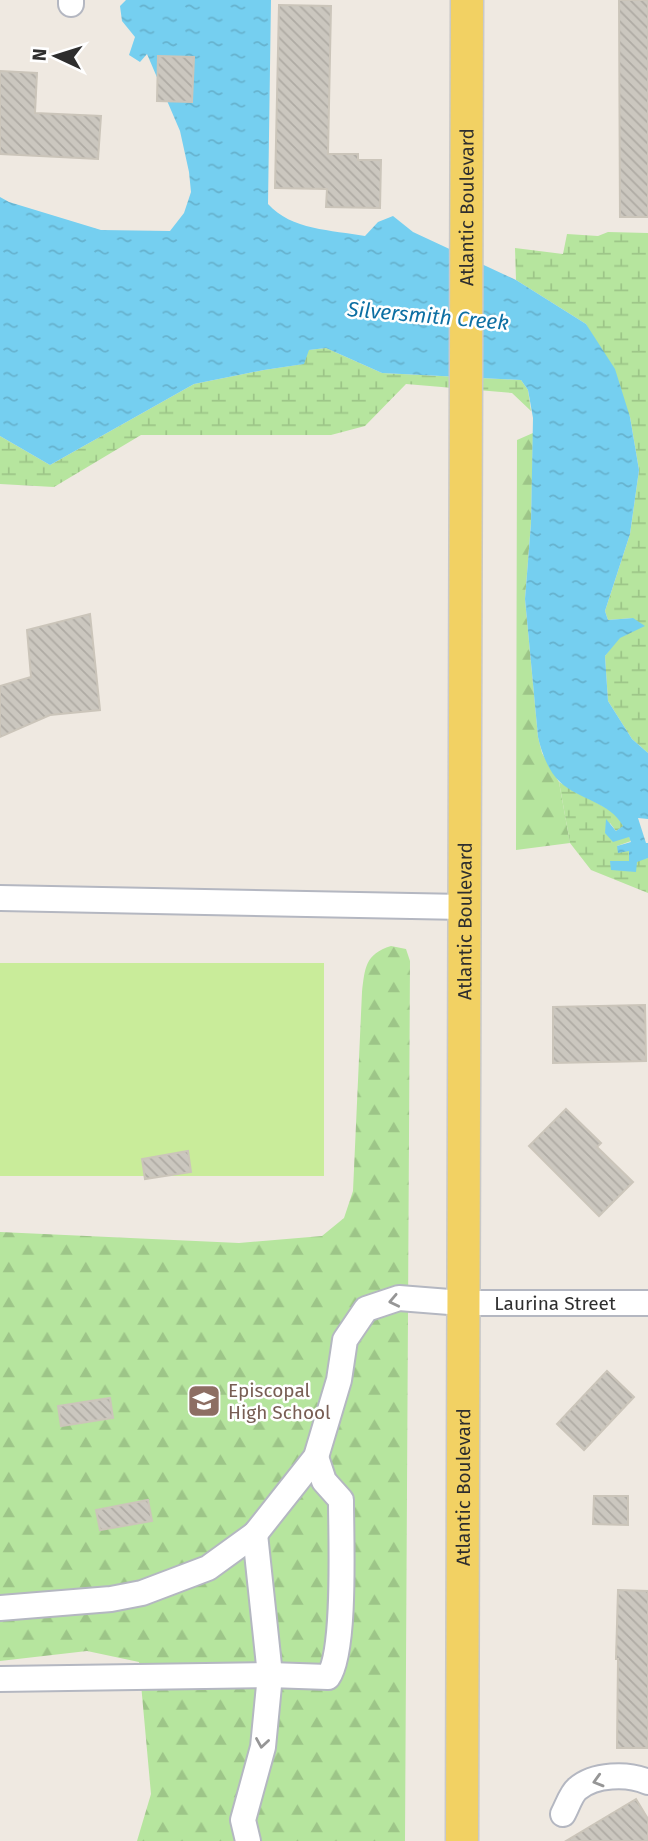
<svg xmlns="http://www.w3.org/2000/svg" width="648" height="1841" font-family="'Fira Sans',sans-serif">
	<defs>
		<pattern id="forest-firs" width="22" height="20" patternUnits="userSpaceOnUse" patternTransform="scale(1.75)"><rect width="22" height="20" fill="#b6e59e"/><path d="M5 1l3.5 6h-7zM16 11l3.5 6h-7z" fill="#9dc588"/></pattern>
		<pattern id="wetland-marsh" width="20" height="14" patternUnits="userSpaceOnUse" patternTransform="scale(1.75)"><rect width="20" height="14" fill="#b6e59e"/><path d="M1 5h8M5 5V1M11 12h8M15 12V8" fill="none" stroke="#9dc588"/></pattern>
		<pattern id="water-ripples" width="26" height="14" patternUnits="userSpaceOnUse" patternTransform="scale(1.75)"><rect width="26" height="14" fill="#75cff0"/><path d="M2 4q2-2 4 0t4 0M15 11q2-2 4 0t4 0" fill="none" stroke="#66b2ce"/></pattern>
		<pattern id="building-back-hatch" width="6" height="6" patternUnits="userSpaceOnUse" patternTransform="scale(1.75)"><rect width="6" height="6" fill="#cbc7bf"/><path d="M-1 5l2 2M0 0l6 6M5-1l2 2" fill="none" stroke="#afaba4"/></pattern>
	</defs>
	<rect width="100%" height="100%" fill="#efe9e1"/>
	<!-- forest -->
	<path fill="url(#forest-firs)" d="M533 433 531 523 525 599 538 737 542 753 559 782 570 843 516 850 517 440Z
		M391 946 406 949 410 961 405 1841H137L151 1794 139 1662 87 1651 0 1661V1232L239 1243 322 1236 344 1218 353 1191 362 992C365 968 365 954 391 946Z"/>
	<!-- wetland -->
	<path fill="url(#wetland-marsh)" d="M608 232 648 233V753L632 739 608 701 605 656 633 618 608 620 605 611 630 534 639 470 630 417 586 324 516 280 515 248 563 254 567 234 598 236Z
		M326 348 382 373 521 380 528 390 531 411 512 393 406 384 365 426 331 435H141L54 487 0 484V436L50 465 194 384 264 370 303 364 308 350Z
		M559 782 617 814 624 826 616 831 610 823 605 833 629 837 631 841 617 846 629 851 630 861 648 858V893L591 870 570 843Z"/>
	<!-- pitch -->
	<path fill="#c9ec9a" d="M0 963H324V1176H0Z"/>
	<!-- water -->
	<path fill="url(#water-ripples)" d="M126 0H271L268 204C291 230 332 230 365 236L378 222 393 216 413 232 516 280 586 324 615 369 630 417 639 470 630 534 605 611 608 620 633 618 645 626 620 638 605 656 608 701 632 739 648 753V819L638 818 646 843H648V858L637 862 636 872 611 870 610 861H629V851L618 853 617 846 631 842 629 837 613 842 605 833 606 819 616 831 623 826C610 802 579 800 560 782 548 771 541 751 538 737L525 599 531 523 533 418 528 390 521 380 382 373 326 348 309 350 304 364 264 370 194 384 50 465 0 436V197L9 202 101 230 170 231 184 213 191 192 189 172 180 131 147 54 140 62 129 55 135 37 122 21 120 6Z"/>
	<!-- building -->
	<path fill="url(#building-back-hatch)" stroke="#cbc5ba" stroke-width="2" d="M619 0H648V217H620Z
		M279 5 331 6 328 154H358V160H381L380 208 326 207 327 189 275 188Z
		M158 56 194 57 192 102 157 101Z
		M0 71 37 73 35 113 101 116 98 159 0 154Z
		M90 614 100 710 50 715 0 737V686L31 677 27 630Z
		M645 1005 646 1061 553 1063V1007Z
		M566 1109 601 1143 597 1147 633 1182 599 1216 529 1146Z
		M188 1151 191 1172 145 1179 142 1159Z
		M607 1371 634 1397 584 1450 557 1424Z
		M110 1398 113 1418 61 1426 58 1406Z
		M594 1496H628V1525L593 1524Z
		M148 1500 152 1521 100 1530 96 1510Z
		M618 1590 648 1591V1748H617L618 1659H616Z
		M636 1799 648 1819V1841H566Z"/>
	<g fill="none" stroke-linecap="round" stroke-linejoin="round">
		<defs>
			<g id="minor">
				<path d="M71 4V0"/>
				<path d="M0 898 464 907"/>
				<path id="s1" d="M0 1608 111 1599 142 1593 208 1568 255 1534 316 1457 339 1380 345 1340 366 1309 399 1298 462 1303H648"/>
				<path d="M0 1679 270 1675 328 1677C346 1653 341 1536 341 1500L324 1481 316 1457"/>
				<path d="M563 1814C567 1807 571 1794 577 1789 594 1774 628 1773 648 1782"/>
				<path d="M248 1841 243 1820 263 1747 270 1675 255 1534"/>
			</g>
			<g id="major">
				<path id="s2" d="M462 1841 467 0"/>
			</g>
		</defs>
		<!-- minor casing -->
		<use href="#minor" stroke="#b4b7c1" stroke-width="28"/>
		<!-- major casing -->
		<use href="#major" stroke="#c9c9c9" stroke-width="35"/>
		<!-- minor -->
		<use href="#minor" stroke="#fff" stroke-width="24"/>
		<!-- major -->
		<use href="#major" stroke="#f2d163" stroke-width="32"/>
	</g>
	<!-- one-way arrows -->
	<defs><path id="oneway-chevron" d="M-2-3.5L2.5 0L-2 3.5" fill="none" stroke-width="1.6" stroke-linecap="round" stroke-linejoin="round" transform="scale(1.75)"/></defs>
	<g stroke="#969696">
		<use href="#oneway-chevron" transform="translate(394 1301) rotate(168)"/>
		<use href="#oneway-chevron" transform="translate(262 1743) rotate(99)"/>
		<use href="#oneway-chevron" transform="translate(598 1781) rotate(164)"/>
	</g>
	<!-- icons -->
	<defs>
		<symbol id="school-square" viewBox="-11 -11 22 22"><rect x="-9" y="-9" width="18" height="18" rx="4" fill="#8d6e63" stroke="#fff"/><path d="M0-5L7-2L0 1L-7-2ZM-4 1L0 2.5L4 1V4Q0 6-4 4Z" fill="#fff"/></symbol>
	</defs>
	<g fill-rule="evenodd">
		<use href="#school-square" x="185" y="1382" width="38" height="38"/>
	</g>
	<g text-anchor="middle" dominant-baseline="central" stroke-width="5" stroke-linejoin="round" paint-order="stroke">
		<!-- street labels -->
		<g font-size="19" fill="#2e2e2e" stroke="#fff">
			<text stroke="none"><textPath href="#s2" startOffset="1634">Atlantic Boulevard</textPath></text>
			<text stroke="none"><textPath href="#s2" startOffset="920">Atlantic Boulevard</textPath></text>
			<text stroke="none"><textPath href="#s1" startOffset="719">Laurina Street</textPath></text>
			<text stroke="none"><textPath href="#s2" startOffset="354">Atlantic Boulevard</textPath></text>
		</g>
		<!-- education labels -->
		<g font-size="19" fill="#785e54" stroke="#fff" text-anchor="start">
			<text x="228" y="1390">Episcopal<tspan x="228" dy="22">High School</tspan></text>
		</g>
		<!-- water labels -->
		<g font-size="21" font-style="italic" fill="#0d6fa3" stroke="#fff">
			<text transform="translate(428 316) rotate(5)">Silversmith Creek</text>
		</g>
	</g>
	<!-- north arrow -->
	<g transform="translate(56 56) rotate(274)" stroke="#ffffff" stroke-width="5" paint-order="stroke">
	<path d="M0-5L12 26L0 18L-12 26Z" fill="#2e2e2e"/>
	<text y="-10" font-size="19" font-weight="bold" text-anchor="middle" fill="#2e2e2e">N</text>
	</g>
</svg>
